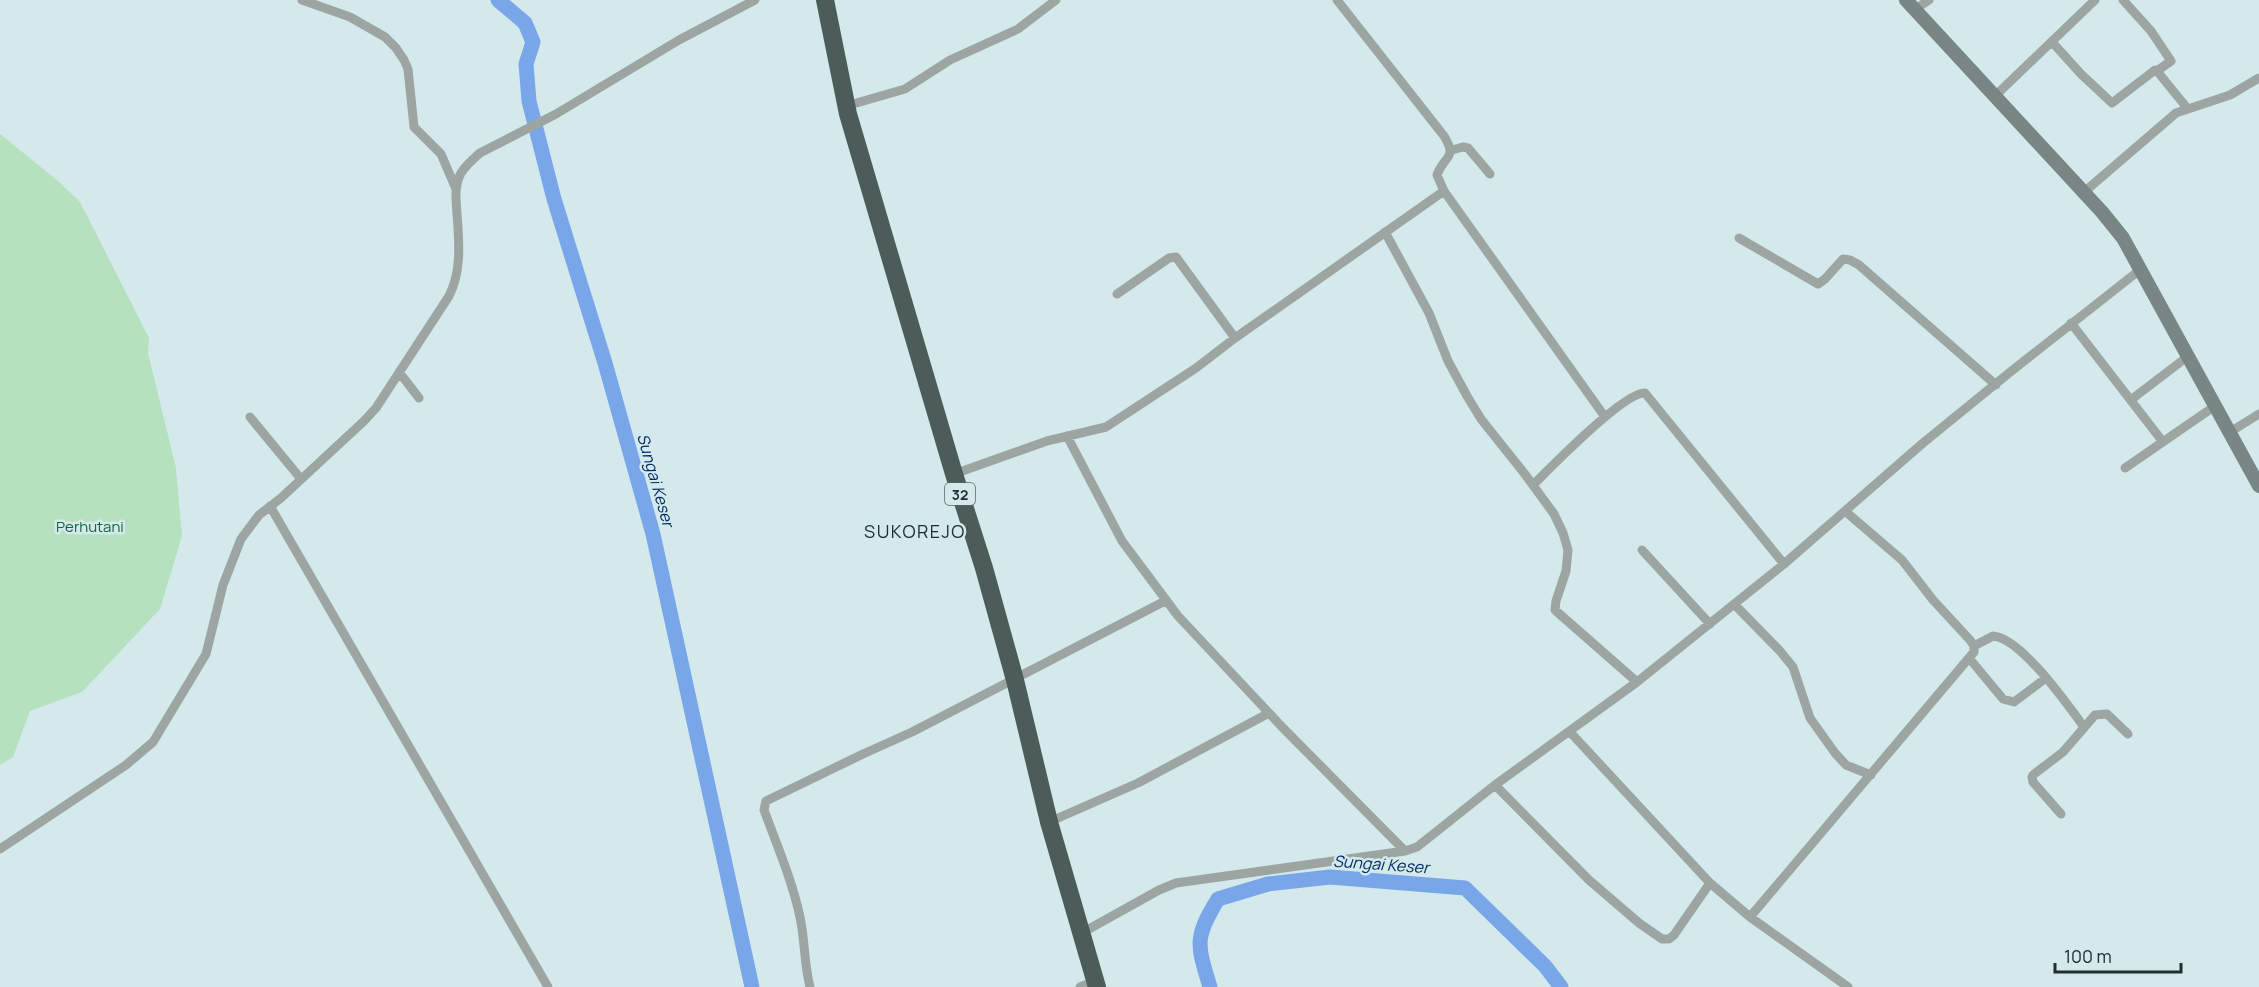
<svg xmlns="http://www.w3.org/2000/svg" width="2259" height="987" font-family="Manrope,sans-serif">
	<rect width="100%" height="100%" fill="#d4e9eb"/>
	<!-- green -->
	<path fill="#b5e1bf" d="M0 134 58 181 80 202 149 338 148 353 176 468 182 536 160 609 82 692 30 711 13 757 0 765Z"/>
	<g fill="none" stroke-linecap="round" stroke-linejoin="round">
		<!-- river -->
		<path stroke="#78a6e8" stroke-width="15" d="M498 0 525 23 533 42 526 64 529 101 554 199 605 363 653 534 752 987
			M1210 987C1197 944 1194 938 1218 899L1268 884 1330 877 1465 888 1545 966 1561 987"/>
		<!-- street -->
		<path stroke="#9ca5a2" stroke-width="9" d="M302 0 350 17 385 37 396 48 404 60 408 69 414 127 441 154 456 189
			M1337 0 1444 136C1458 159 1444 155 1437 175L1444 191
			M1914 10 1929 0
			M2052 42 2081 74 2112 103 2155 70 2157 71 2171 61 2151 31 2123 0
			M2157 71 2187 108
			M1994 97 2095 0
			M846 106 905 89 950 60 1018 29 1056 0
			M1452 150 1463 147 1468 148 1490 174
			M2083 193 2176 113 2230 95 2259 78
			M1385 232 1429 313 1448 361 1467 396 1481 419 1524 473 1554 514 1563 533 1568 550 1566 571 1556 601 1555 610 1637 682
			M1739 238 1818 284 1825 279 1843 259 1850 260 1859 265 1996 385
			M1117 294 1169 258 1176 257 1235 338
			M2071 323 2163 442
			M399 372 419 398
			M2132 399 2187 357
			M250 417 301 479
			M2230 432 2259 414
			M1067 436 1122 541 1178 616 1283 728 1405 851
			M2125 468 2215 406
			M954 474 1047 441 1106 427 1196 368 1235 338 1444 191 1605 417
			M1533 485C1551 467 1624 392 1645 393L1784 564
			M270 506 548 987
			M1642 550 1710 624
			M1734 604 1780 651 1793 667 1810 718 1835 753 1846 765 1871 775
			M1974 646 1993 636C2021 638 2067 704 2084 727
			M1969 658 2003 699 2014 702 2046 678
			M1570 732 1710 883 1750 917 1848 987
			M1495 785 1589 880 1639 923 1662 939H1669L1674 935 1710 883
			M2061 814 2033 782 2032 777 2033 775 2063 752 2095 715 2107 714 2128 734
			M1049 822 1138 783 1269 713
			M0 849 126 765 153 742 206 654 223 585 241 539 259 515 281 498 364 421 376 408 449 296C462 271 459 241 457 214 456 200 454 186 461 173 466 165 473 159 480 153L556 114 679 40 755 0
			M1750 917 1974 652V646L1970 640 1933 600 1902 560 1845 511
			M1080 934 1159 890 1176 883 1405 851 1417 847 1495 785 1637 682 1784 564 1923 443 2009 373 2141 269
			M810 987C804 964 805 940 800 917 792 880 777 845 764 810L766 801 863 754 912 732 1165 601
			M1080 987 1095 981"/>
		<!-- secondary -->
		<path stroke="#7a8683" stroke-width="14" d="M1906 0 2102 212 2123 238 2259 486"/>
		<!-- highway -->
		<path stroke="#4c5d59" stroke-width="18" d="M825 0 848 114 954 474 984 568 1015 680 1049 822 1097 987"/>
	</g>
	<g text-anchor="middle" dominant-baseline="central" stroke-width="5" stroke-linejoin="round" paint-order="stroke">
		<!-- shield labels -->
		<rect fill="#d4e9eb" stroke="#596566" stroke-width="1.5" x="945" y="483" width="30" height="22" rx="4.5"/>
		<g font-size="14" font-weight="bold" fill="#242c2d">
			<text x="960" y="494">32</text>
		</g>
		<!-- park labels -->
		<g font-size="15" fill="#116634" stroke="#d4e9eb">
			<text x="90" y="526">Perhutani</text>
		</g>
		<!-- water labels -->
		<g font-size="16" font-style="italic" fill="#002c65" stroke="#d4e9eb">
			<text transform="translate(656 480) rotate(74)">Sungai Keser</text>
			<text transform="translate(1381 864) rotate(4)">Sungai Keser</text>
		</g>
		<!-- quarter labels -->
		<g font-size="18" letter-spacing="1.5" fill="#242c2d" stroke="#d4e9eb">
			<text x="915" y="531">SUKOREJO</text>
		</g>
	</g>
	<!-- scale -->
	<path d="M2055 963v9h126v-9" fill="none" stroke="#242c2d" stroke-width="3"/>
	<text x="2064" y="963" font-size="18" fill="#242c2d" stroke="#d4e9eb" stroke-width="4.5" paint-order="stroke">100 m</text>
</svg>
